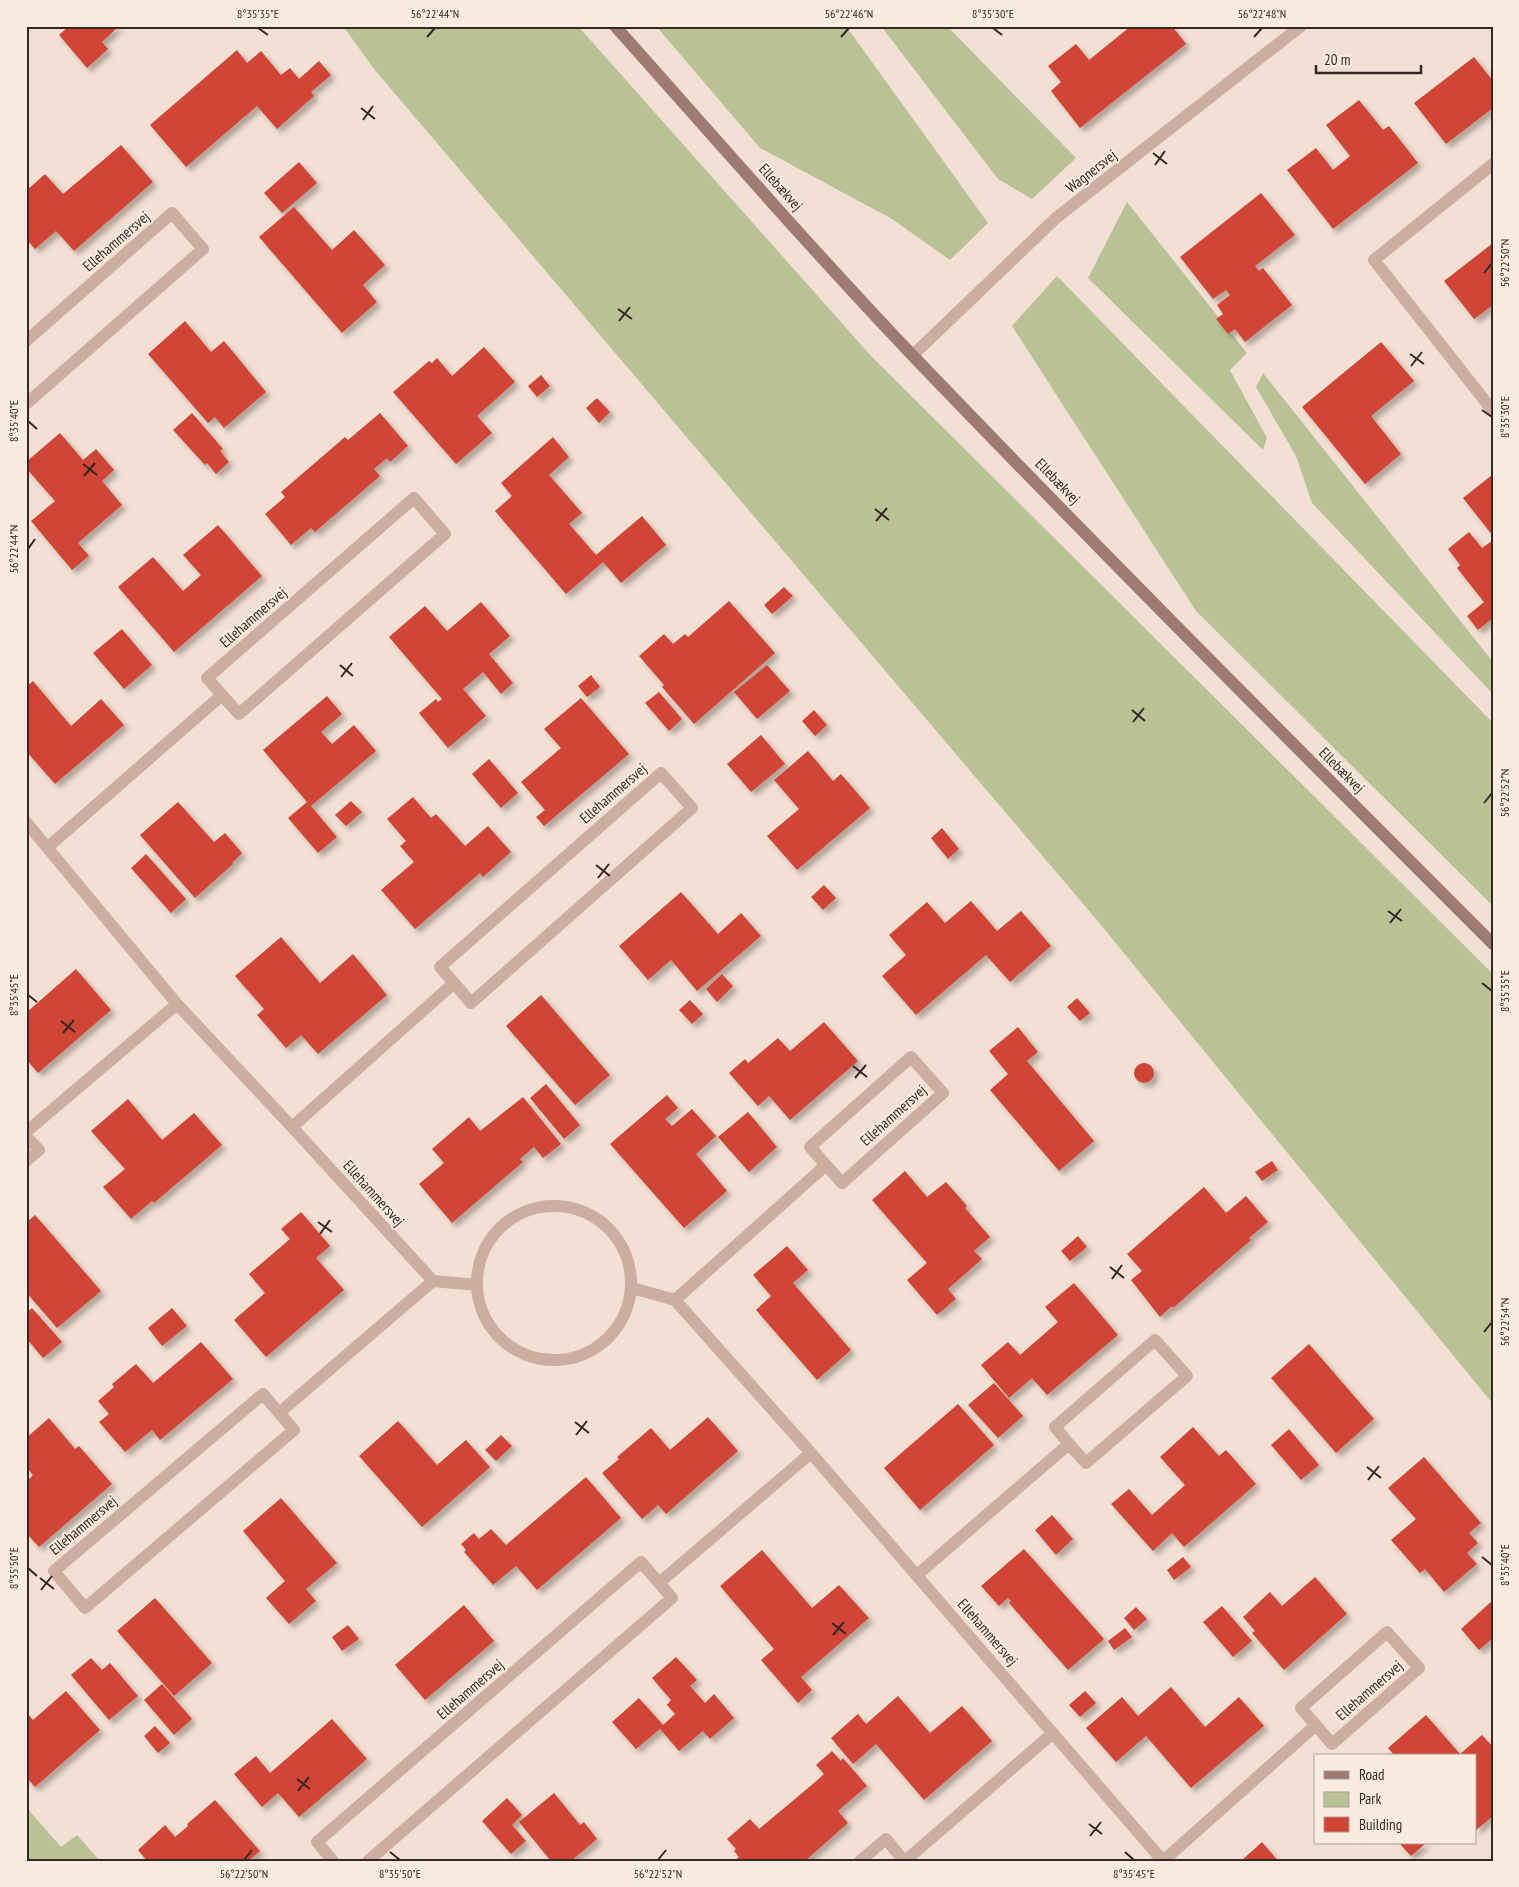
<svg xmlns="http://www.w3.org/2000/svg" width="1519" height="1887" font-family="'PT Sans Narrow',sans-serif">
	<defs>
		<filter id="shadow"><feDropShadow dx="4.5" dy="4.5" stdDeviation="2.5" flood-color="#0004"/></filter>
	</defs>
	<rect width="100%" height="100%" fill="#f2e0d4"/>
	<!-- green -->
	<path fill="#b9c294" d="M343 26H578L871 356 1493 974V1404L1096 919 374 69Z
		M656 26H846L988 223 950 260 892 219 760 148Z
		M881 26H947L1076 158 1032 199 998 179Z
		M1127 202 1247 353 1230 370 1267 438 1263 450 1088 278Z
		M1057 276 1493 723V906L1196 611 1012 326Z
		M1263 373 1493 662V694L1312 503 1296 456 1256 387Z
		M26 1807 61 1847 77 1835 100 1861H26Z"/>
	<!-- building -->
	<path fill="#d04534" filter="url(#shadow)" d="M69 26H119L102 42 108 49 87 68 59 35Z
		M1131 26H1172L1186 44 1080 128 1051 91 1061 82 1048 66 1076 44 1089 60Z
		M237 50 247 63 261 51 281 75 290 68 299 79 319 61 331 75 311 92 314 96 277 129 257 106 186 167 150 125Z
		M1474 57 1493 81V108L1446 144 1414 103Z
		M1359 100 1383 130 1389 126 1418 163 1333 229 1287 170 1316 148 1333 170 1350 156 1326 125Z
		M121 145 153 182 74 251 56 231 35 249 26 239V200L29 198 26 196V191L45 174 63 194Z
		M299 162 317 183 282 213 264 193Z
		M1261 193 1295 235 1255 266 1259 271 1263 268 1292 305 1245 342 1235 329 1228 334 1216 319 1223 314 1217 305 1230 295 1226 290 1213 299 1180 257Z
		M294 207 332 250 354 230 385 265 363 285 377 302 342 333 259 237Z
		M1493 243V305L1474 319 1444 281Z
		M185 321 211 352 224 341 266 392 224 428 215 417 208 423 148 354Z
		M1381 342 1414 381 1371 416 1401 454 1365 484 1302 407Z
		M484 347 515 382 477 416 492 433 456 464 393 392 429 361 432 363 437 358 452 376Z
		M541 375 550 386 537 397 528 386Z
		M597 398 610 412 599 423 586 408Z
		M192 413 223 449 220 451 229 462 216 474 207 463 205 465 173 430Z
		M380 413 408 446 390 462 387 458 374 469 380 476 315 532 311 528 291 545 265 514 285 497 281 492 345 437 348 440Z
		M60 433 83 460 96 449 114 470 102 481 122 505 78 543 89 556 72 570 31 521 55 501 26 468V462Z
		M553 437 569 457 549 475 582 513 569 524 596 555 642 516 666 545 621 583 603 562 566 594 495 511 512 496 501 483Z
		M1492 475 1493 477V536L1463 498Z
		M218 525 262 576 174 652 118 587 153 557 183 591 201 575 183 555Z
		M1469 532 1482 548 1493 540V618L1478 630 1467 616 1484 602 1457 568 1460 565 1448 549Z
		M784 587 793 596 772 614 764 605Z
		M729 601 775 653 694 724 662 687 664 685 639 656 664 634 673 644 685 634 688 637Z
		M481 602 510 636 489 654 513 683 501 694 483 672 463 689 486 716 448 748 419 713 436 699 438 702 442 699 389 637 425 606 447 631Z
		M122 629 152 665 124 689 93 653Z
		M767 665 790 691 757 719 734 692Z
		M591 675 600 687 587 697 578 686Z
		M33 681 71 726 101 699 124 725 55 784 26 751V687Z
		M659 692 682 719 669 731 645 703Z
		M327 696 342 714 321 732 332 744 354 725 376 751 311 806 337 837 318 853 288 818 307 802 263 750Z
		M581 698 629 754 544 826 536 817 545 810 521 782 561 748 544 729Z
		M814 710 827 725 815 736 802 721Z
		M761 735 785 764 751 792 727 764Z
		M808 751 833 781 841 774 870 808 797 870 767 836 799 809 774 780Z
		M489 759 518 793 501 808 472 774Z
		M413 797 431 818 436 814 465 846 488 826 511 852 483 877 480 873 415 929 381 890 414 862 400 846 406 841 387 819Z
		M351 801 362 812 346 826 335 815Z
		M178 802 214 842 225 833 242 853 232 863 233 864 195 898 140 835Z
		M942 828 959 849 948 859 931 838Z
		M146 854 186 899 171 913 131 868Z
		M824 885 836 898 823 910 811 897Z
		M681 892 718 934 741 913 761 936 697 991 671 960 648 980 619 946Z
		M971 901 997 931 1021 911 1051 946 1010 982 986 955 916 1015 882 976 906 955 889 935 927 902 945 923Z
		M281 937 320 983 353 954 387 995 318 1054 301 1035 286 1048 257 1015 264 1009 235 976Z
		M76 969 111 1010 38 1073 26 1059V1013Z
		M722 974 733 986 717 1002 706 989Z
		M541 995 610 1075 575 1105 506 1026Z
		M1077 998 1090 1013 1080 1021 1067 1007Z
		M690 1000 703 1014 692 1024 679 1010Z
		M824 1022 858 1061 790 1120 769 1096 758 1106 729 1073 745 1059 748 1063 778 1038 790 1051Z
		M1018 1027 1038 1052 1027 1061 1094 1141 1059 1171 990 1090 1008 1074 989 1051Z
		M1134 1073a10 10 0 1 1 20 0a10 10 0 1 1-20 0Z
		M546 1084 580 1125 564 1139 530 1098Z
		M667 1095 678 1108 665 1119 672 1126 692 1109 716 1136 696 1154 727 1191 684 1228 610 1144Z
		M523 1097 561 1144 543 1158 534 1147 520 1159 523 1162 452 1223 419 1184 444 1163 432 1149 469 1117 480 1131Z
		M128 1099 162 1140 194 1113 222 1145 154 1203 152 1201 131 1219 103 1187 125 1169 91 1131Z
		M748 1112 777 1147 749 1172 718 1137Z
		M1272 1161 1278 1170 1262 1181 1255 1172Z
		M905 1171 927 1197 946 1182 967 1206 965 1208 990 1237 974 1251 982 1259 948 1289 956 1299 937 1315 907 1280 927 1263 872 1200Z
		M1204 1187 1226 1213 1246 1196 1268 1222 1249 1238 1251 1240 1173 1308 1172 1306 1160 1317 1131 1280 1142 1271 1127 1254Z
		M301 1212 330 1246 316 1258 344 1290 266 1357 234 1320 265 1293 249 1274 290 1239 281 1229Z
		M35 1215 101 1291 57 1328 26 1292V1223Z
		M1078 1236 1087 1247 1070 1261 1061 1251Z
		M787 1246 808 1270 793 1283 851 1350 817 1380 756 1310 771 1296 753 1275Z
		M1074 1283 1118 1335 1047 1395 1032 1378 1009 1398 981 1365 1008 1342 1020 1355 1058 1322 1045 1307Z
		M32 1308 62 1342 43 1358 26 1338V1313Z
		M172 1308 187 1326 162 1346 148 1328Z
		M201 1342 233 1379 160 1440 152 1430 125 1452 99 1422 109 1414 98 1401 114 1387 112 1384 136 1364 153 1383Z
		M1309 1344 1374 1419 1336 1453 1271 1378Z
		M994 1383 1023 1416 998 1438 968 1405Z
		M958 1404 994 1445 920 1510 884 1468Z
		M708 1417 738 1451 666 1514 658 1505 642 1519 602 1473 619 1459 617 1457 651 1428 670 1450Z
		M49 1418 75 1449 79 1446 112 1484 39 1547 26 1533V1482L33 1475 26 1467V1438Z
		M398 1421 437 1465 466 1440 490 1467 422 1527 359 1456Z
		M1193 1427 1219 1456 1226 1450 1256 1484 1184 1547 1172 1533 1153 1551 1111 1504 1129 1489 1152 1515 1185 1485 1160 1457Z
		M1289 1429 1319 1465 1301 1480 1271 1445Z
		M501 1435 512 1446 496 1461 485 1450Z
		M1424 1457 1481 1523 1469 1533 1478 1543 1467 1553 1477 1564 1444 1592 1425 1569 1420 1573 1391 1540 1416 1519 1388 1488Z
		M586 1477 621 1518 537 1590 516 1566 493 1585 464 1552 466 1550 461 1544 474 1533 479 1539 491 1529 506 1545Z
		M281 1498 337 1563 306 1589 316 1601 289 1624 266 1598 285 1581 243 1531Z
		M1052 1515 1073 1539 1056 1555 1035 1530Z
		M1024 1549 1104 1639 1068 1670 1009 1603 1011 1601 1008 1598 999 1606 981 1586Z
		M762 1550 812 1608 839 1585 869 1618 801 1677 812 1690 798 1703 761 1660 774 1649 720 1586Z
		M1183 1557 1191 1567 1174 1580 1167 1570Z
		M1315 1577 1347 1614 1284 1670 1252 1633 1255 1631 1243 1617 1270 1592 1282 1606Z
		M155 1598 212 1663 174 1696 117 1631Z
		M1493 1600V1638L1479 1650 1461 1629Z
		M464 1605 494 1641 425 1700 395 1665Z
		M1222 1606 1252 1641 1233 1657 1203 1622Z
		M1136 1607 1147 1619 1134 1630 1124 1618Z
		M348 1625 359 1639 342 1651 332 1637Z
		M1125 1628 1132 1637 1114 1650 1108 1641Z
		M676 1657 697 1680 690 1686 705 1703 714 1694 734 1718 710 1739 703 1731 679 1751 660 1729 636 1749 612 1722 639 1698 663 1725 675 1714 667 1705 671 1700 652 1678Z
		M91 1658 102 1670 110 1663 138 1696 109 1720 71 1675Z
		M162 1684 192 1719 174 1735 144 1700Z
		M1171 1687 1205 1727 1239 1697 1264 1726 1191 1788 1146 1736 1116 1762 1086 1728 1122 1697 1138 1716Z
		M66 1691 100 1730 35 1787 26 1777V1712L33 1720Z
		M1085 1691 1096 1703 1080 1717 1069 1705Z
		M898 1696 930 1733 962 1706 992 1741 924 1800 876 1744 853 1764 831 1738 858 1714 866 1724Z
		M1426 1715 1460 1754 1482 1735 1493 1747V1816L1475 1831V1756H1395L1388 1748Z
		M332 1719 367 1759 299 1817 278 1793 262 1807 234 1774 256 1756 270 1773Z
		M155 1726 170 1743 158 1753 144 1736Z
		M832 1751 841 1761 843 1758 867 1786 838 1811 848 1823 805 1861H734L739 1857 734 1851 736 1849 727 1839 750 1819 759 1829 814 1783 824 1774 816 1765Z
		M554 1793 580 1825 584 1822 597 1839 571 1861H551L519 1822Z
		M507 1798 522 1815 512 1825 526 1841 511 1854 482 1821Z
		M215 1800 260 1851 248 1861H147L138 1850 165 1825 175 1837 188 1826 187 1824Z
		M1262 1842 1278 1861H1241Z
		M1399 1843H1426L1411 1856Z"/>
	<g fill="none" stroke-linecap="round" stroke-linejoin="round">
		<!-- street -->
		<path stroke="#cbaea0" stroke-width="12" d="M1493 164 1374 260 1493 411
			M26 341 172 213 203 249 26 404
			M913 355 1056 218 1301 26
			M26 822 177 1004 292 1127 433 1281 477 1285
			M48 847 222 695 207 678 414 498 445 534 239 714 222 695
			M292 1127 454 983 440 967 661 773 692 808 471 1003 454 983
			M26 1132 177 1004
			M26 1136 39 1150 26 1161
			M477 1283a77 77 0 1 1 154 0a77 77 0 1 1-154 0Z
			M632 1288 675 1300 811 1453 1163 1861
			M675 1300 826 1165 810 1147 911 1057 943 1093 842 1183 826 1165
			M279 1413 263 1394 54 1571 85 1608 294 1430 279 1413 433 1281
			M917 1575 1069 1444 1055 1427 1155 1340 1187 1376 1086 1463 1069 1444
			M659 1583 811 1453
			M1387 1632 1419 1668 1332 1744 1301 1708Z
			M333 1861 317 1842 641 1562 672 1598 368 1861
			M860 1861 886 1839 904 1861
			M905 1861 1053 1733
			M1163 1861 1316 1725"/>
		<!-- secondary -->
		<path stroke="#9e7b71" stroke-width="12" d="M615 26C714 137 812 250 915 358 1105 556 1299 750 1493 944"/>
	</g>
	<!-- ticks -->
	<path fill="none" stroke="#342724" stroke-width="2" d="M258 28 268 35M993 28 1002 35M427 37 435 28M841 37 849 28M1254 37 1262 28M361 108 375 119M363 120 373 106M1153 153 1167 164M1155 165 1165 151M1484 273 1492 263M618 309 632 319M619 321 630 307M1410 354 1424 364M1411 366 1422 352M1482 410 1492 417M28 421 37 429M83 464 97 475M84 476 95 463M875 509 889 520M876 521 887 508M28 549 35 539M340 665 353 676M341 677 352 663M1132 710 1145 721M1133 722 1144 708M1484 803 1492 793M596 865 610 876M598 878 609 864M1388 911 1402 921M1390 923 1401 909M1482 983 1492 991M28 995 37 1002M61 1021 75 1032M63 1033 74 1020M853 1066 867 1077M855 1078 866 1065M318 1222 332 1232M320 1234 330 1220M1110 1267 1124 1278M1112 1279 1122 1265M1484 1332 1492 1322M575 1422 589 1433M576 1435 587 1421M1367 1467 1381 1478M1368 1480 1379 1466M1482 1557 1492 1565M28 1568 37 1576M40 1578 54 1589M41 1590 52 1576M832 1623 846 1634M833 1635 844 1622M297 1779 310 1789M298 1791 309 1777M1089 1824 1102 1834M1090 1836 1101 1822M390 1852 400 1860M1125 1852 1134 1860M244 1860 252 1850M658 1860 666 1850"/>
	<g text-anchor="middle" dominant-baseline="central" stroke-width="4" stroke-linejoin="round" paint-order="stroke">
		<!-- street labels -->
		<g font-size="15" fill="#342724" stroke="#faebe0">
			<text transform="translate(1091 171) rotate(-38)">Wagnersvej</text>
			<text transform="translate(781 187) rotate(48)">Ellebækvej</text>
			<text transform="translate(116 241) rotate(-41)">Ellehammersvej</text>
			<text transform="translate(1058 481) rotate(46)">Ellebækvej</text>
			<text transform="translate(253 617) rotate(-41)">Ellehammersvej</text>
			<text transform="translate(1342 770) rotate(45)">Ellebækvej</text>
			<text transform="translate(613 793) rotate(-41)">Ellehammersvej</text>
			<text transform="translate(893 1115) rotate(-42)">Ellehammersvej</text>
			<text transform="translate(374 1193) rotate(48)">Ellehammersvej</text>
			<text transform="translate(83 1525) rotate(-40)">Ellehammersvej</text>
			<text transform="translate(988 1632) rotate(49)">Ellehammersvej</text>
			<text transform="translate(470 1689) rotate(-41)">Ellehammersvej</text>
			<text transform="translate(1369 1690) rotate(-41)">Ellehammersvej</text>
		</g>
	</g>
	<!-- border -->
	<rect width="1519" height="1887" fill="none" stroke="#faebe0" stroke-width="55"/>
	<!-- legend -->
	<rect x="1314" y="1754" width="162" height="90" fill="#faebe0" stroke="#ab9d95"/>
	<rect x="1324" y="1771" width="25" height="8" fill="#9e7b71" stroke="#ab9d95"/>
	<text x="1359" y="1780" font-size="15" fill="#342724">Road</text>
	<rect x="1324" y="1792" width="25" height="15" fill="#b9c294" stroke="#ab9d95"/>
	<text x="1359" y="1804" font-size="15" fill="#342724">Park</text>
	<rect x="1324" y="1817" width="25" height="15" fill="#d04534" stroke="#ab9d95"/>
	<text x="1359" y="1830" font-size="15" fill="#342724">Building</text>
	<!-- scale -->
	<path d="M1316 65v8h105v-8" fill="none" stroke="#342724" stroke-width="2.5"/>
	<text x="1324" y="65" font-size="15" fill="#342724" stroke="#faebe0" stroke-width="4" paint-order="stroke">20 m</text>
	<rect x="28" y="28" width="1464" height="1832" fill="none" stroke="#342724" stroke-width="2"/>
	<g font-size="12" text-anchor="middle" fill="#342724">
		<text x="258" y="18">8°35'35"E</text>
		<text x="435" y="18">56°22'44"N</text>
		<text x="849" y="18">56°22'46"N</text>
		<text x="993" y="18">8°35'30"E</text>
		<text x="1262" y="18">56°22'48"N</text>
		<text transform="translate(1505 263) rotate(-90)" y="4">56°22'50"N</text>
		<text transform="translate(1505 417) rotate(-90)" y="4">8°35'30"E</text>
		<text transform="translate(14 421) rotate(-90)" y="4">8°35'40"E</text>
		<text transform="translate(14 549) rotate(-90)" y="4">56°22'44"N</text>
		<text transform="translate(1505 793) rotate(-90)" y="4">56°22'52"N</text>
		<text transform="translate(1505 991) rotate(-90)" y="4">8°35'35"E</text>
		<text transform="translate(14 995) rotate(-90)" y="4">8°35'45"E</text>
		<text transform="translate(1505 1322) rotate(-90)" y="4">56°22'54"N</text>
		<text transform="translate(1505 1565) rotate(-90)" y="4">8°35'40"E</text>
		<text transform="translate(14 1568) rotate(-90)" y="4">8°35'50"E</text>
		<text x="244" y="1878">56°22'50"N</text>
		<text x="400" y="1878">8°35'50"E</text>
		<text x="658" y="1878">56°22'52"N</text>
		<text x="1134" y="1878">8°35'45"E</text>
	</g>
</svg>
